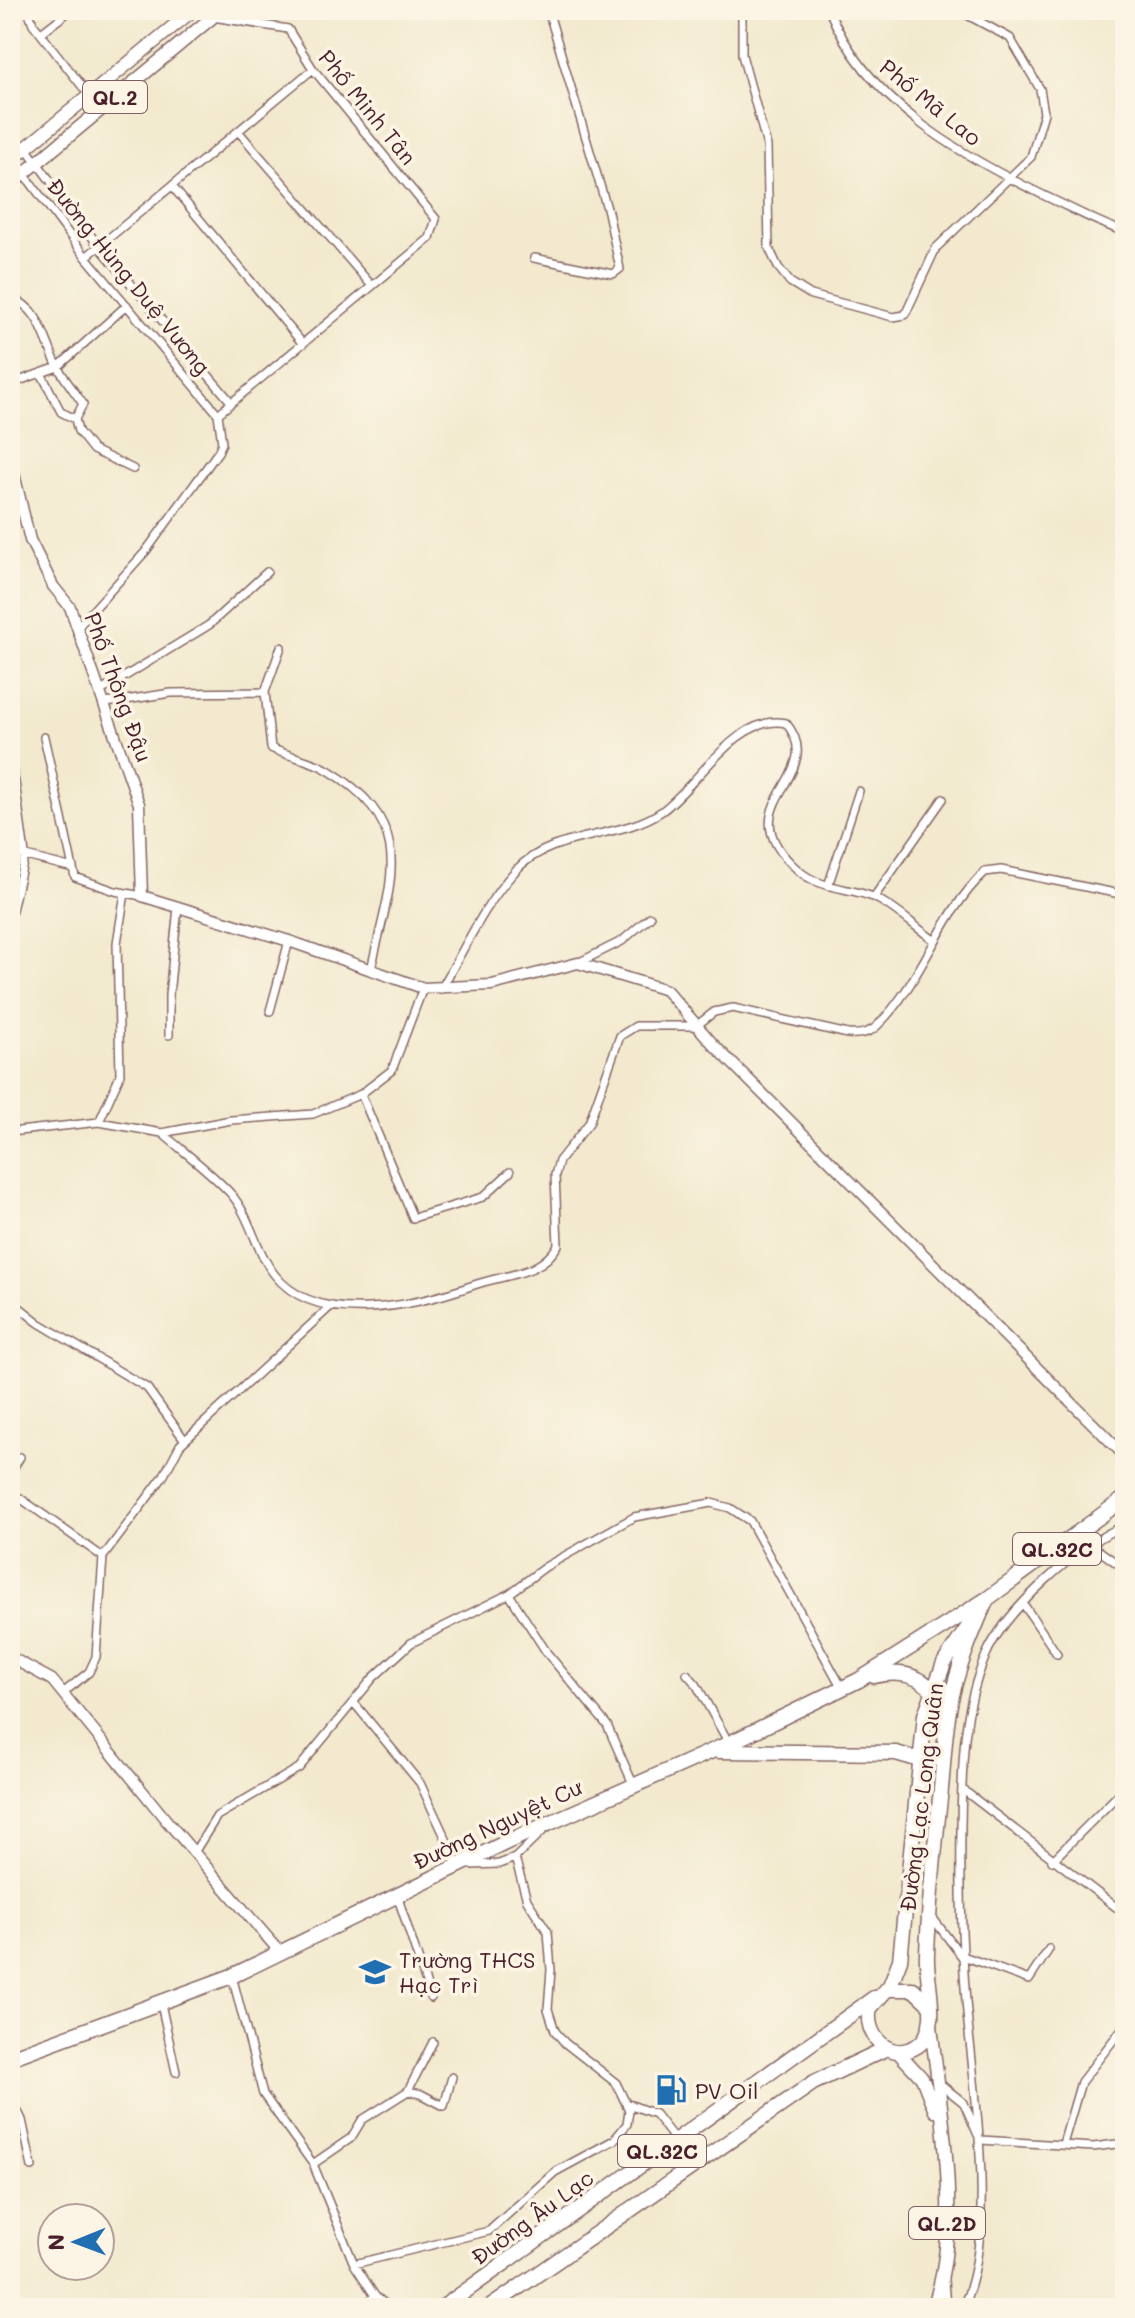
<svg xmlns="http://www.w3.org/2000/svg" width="1135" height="2318" font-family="Mali,sans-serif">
	<rect width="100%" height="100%" fill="#fcf5e5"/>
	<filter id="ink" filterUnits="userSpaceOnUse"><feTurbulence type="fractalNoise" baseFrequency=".0125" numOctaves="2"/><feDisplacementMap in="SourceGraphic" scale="16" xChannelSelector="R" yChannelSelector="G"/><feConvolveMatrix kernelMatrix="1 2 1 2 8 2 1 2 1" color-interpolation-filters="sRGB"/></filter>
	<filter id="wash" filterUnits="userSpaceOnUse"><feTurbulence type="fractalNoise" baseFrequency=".006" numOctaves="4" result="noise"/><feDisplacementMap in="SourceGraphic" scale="32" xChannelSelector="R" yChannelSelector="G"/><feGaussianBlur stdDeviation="1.8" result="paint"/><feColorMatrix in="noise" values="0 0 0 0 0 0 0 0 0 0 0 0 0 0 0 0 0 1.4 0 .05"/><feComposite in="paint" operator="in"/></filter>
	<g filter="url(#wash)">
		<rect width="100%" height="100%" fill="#f2e9ce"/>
	</g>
	<g filter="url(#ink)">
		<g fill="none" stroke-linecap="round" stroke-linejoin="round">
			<defs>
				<path id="street" d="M28 10 33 24 89 95
					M742 10V55L767 146 769 248 778 267 790 282 811 295 893 317 905 315 936 248 1031 157 1044 113 1040 89 1010 38 958 10
					M829 10C867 103 960 155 1047 197 1073 209 1098 223 1125 232
					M213 17 288 29 313 69 436 219 430 238 218 414
					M41 33 71 10
					M238 131 372 286
					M26 148 98 245 231 402
					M13 159 86 257 218 414
					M172 186 303 344
					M86 257 313 69
					M534 258 613 274 620 269 608 212 548 10
					M10 297C42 309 44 340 58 367 65 380 75 392 83 404L75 419 78 431 93 450 133 469
					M42 375 61 412 75 419
					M10 384 58 367 127 305
					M77 628 146 551 218 452 222 443 218 414
					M281 647 265 692 271 748C289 757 310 759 328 770 421 826 389 884 371 970
					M101 691 209 625 267 572
					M106 703 171 693 265 692
					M44 737 75 877 115 891 142 896
					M10 852 73 868
					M828 886 859 791
					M874 897 943 799
					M10 919 25 854 13 768
					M578 963 622 941 650 917
					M441 989C464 950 485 903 516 870 554 830 621 840 662 811 698 785 737 713 786 723 831 778 722 804 798 870 819 889 848 887 873 897 894 906 915 927 934 940
					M270 1011 289 941
					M169 1035V995L178 907
					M361 1094 413 1218 483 1197 510 1172
					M99 1122 120 1075 117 943 125 893
					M10 1132 99 1122 162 1133 231 1120 313 1114 361 1094 392 1070 423 988
					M162 1133C185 1153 211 1172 231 1194 251 1217 255 1250 274 1274 317 1330 418 1305 474 1285 504 1274 541 1276 558 1245L555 1175 559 1161 589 1123 620 1036 636 1026H696L714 1012 733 1008 848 1034C859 1035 869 1034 877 1026 922 983 939 915 985 872L1001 870 1125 895
					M10 1300 39 1323 147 1388 184 1439
					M10 1473 20 1457
					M10 1491 103 1557
					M1077 1535 1125 1569
					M509 1594 547 1653 607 1725 634 1786
					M1024 1605 1057 1654
					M687 1674 696 1684 730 1745
					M63 1693 89 1672 96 1657 103 1557 163 1477 180 1445 330 1307
					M355 1704 420 1783 458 1865
					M962 1789 1125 1914
					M195 1851 217 1816 299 1768 373 1678 411 1643 509 1594 545 1567 634 1517 711 1503 730 1508 750 1521 842 1688
					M515 1858 545 1829
					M1052 1861 1125 1788
					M397 1895 431 1998
					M932 1917 963 1958
					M963 1956 1029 1980 1049 1949
					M232 1976 263 2094 313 2164 354 2264 375 2296 390 2308
					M161 2004 176 2072
					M939 2083 964 2103 978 2135
					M408 2091 433 2042
					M10 2095 22 2120 32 2167
					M626 2103 655 2114 676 2141
					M981 2140 1093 2147 1125 2143
					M1063 2144 1081 2082 1125 2025
					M313 2164 351 2138 362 2120 408 2091 421 2094 444 2106 452 2077
					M354 2264 489 2231 555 2172 614 2140 627 2124 629 2110 616 2083 565 2043 555 2031 548 2009 551 1970 548 1932 527 1900 515 1858 499 1864 470 1865
					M944 2280 946 2308
					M361 2308 375 2296
					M962 2308C994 2246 978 2120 971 2051 962 1977 960 1902 961 1828 962 1768 962 1710 986 1655 1006 1609 1079 1545 1125 1525"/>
				<path id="secondary" d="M10 134 13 159
					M10 457 30 540 53 586 70 607 139 804 142 896 289 941 423 988 492 985 578 963 666 990 713 1044 1125 1456
					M10 1657 52 1680 166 1820 280 1952"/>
				<path id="primary" d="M10 161 193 10
					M10 185 221 10
					M931 2026C941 2114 963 2224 933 2308
					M897 2051 922 2078 935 2111"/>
				<path id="highway" d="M874 1676C899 1670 920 1674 937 1695
					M719 1751 896 1753 920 1760
					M889 1988 900 1960 925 1715 944 1663 987 1599 1125 1498
					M930 2005 913 1989H887L870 2008C863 2035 890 2063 917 2046 943 2030 925 1980 927 1954 929 1898 935 1844 941 1789 944 1756 945 1723 953 1691 961 1659 974 1629 987 1599
					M10 2058 232 1976 509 1841 730 1743 859 1680 987 1599
					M442 2308 874 1998
					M489 2308 813 2083 887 2048"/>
			</defs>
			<!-- street casing -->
			<use href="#street" stroke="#856664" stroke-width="10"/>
			<!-- secondary casing -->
			<use href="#secondary" stroke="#856664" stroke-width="13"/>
			<!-- primary casing -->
			<use href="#primary" stroke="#856664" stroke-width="15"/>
			<!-- highway casing -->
			<use href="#highway" stroke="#856664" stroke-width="17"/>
			<!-- street -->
			<use href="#street" stroke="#fff" stroke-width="7"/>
			<!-- secondary -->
			<use href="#secondary" stroke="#fff" stroke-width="10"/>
			<!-- primary -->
			<use href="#primary" stroke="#fff" stroke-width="12"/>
			<!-- highway -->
			<use href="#highway" stroke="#fff" stroke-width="14"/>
		</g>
	</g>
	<!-- icons -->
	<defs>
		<symbol id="school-bare" viewBox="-9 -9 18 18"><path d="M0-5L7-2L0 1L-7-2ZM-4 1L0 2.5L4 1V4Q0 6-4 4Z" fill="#1f6fb2" stroke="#fcf5e5" stroke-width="2.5" paint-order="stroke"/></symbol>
		<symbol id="fuel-bare" viewBox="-9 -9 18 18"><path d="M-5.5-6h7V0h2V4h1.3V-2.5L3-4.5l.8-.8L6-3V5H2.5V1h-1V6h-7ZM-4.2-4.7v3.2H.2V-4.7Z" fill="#1f6fb2" stroke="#fcf5e5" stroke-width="2.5" paint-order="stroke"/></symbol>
	</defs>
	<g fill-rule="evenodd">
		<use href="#school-bare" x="353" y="1950" width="44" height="44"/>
		<use href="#fuel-bare" x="649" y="2068" width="44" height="44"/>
	</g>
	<g text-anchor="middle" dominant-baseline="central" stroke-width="7" stroke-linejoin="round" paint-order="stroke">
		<!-- shield labels -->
		<g fill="#fcf5e5" stroke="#7f5f63" stroke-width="2">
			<rect x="83" y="81" width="64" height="32" rx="6"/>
			<rect x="1013" y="1533" width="88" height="32" rx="6"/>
			<rect x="618" y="2135" width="88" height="32" rx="6"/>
			<rect x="909" y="2207" width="76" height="32" rx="6"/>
		</g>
		<g font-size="20" font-weight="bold" fill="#4a1f2b">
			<text x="115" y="97">QL.2</text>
			<text x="1057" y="1549">QL.32C</text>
			<text x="662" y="2151">QL.32C</text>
			<text x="947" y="2223">QL.2D</text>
		</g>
		<!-- street labels -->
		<g font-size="22" fill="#4a1f2b" stroke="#fcf5e5">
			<text transform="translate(931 102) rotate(39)">Phố Mã Lao</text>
			<text transform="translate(368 107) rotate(51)">Phố Minh Tân</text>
			<text transform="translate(129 276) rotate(51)">Đường Hùng Duệ Vương</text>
			<text transform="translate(119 687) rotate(70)">Phố Thông Đậu</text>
			<text transform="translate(921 1797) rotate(-83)">Đường Lạc Long Quân</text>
			<text transform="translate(497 1824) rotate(-25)">Đường Nguyệt Cư</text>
			<text transform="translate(532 2217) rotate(-36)">Đường Âu Lạc</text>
		</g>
		<!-- poi labels -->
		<g font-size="22" fill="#4a1f2b" stroke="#fcf5e5" text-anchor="start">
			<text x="399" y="1959">Trường THCS<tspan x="399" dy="25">Hạc Trì</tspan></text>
			<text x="695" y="2090">PV Oil</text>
		</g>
	</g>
	<!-- margin -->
	<rect width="1135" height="2318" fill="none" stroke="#fcf5e5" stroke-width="40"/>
	<!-- north arrow -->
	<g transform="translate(76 2242) rotate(269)"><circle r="38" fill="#fcf5e5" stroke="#b59f9b" stroke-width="2"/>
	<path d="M0-6L14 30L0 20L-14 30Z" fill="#1f6fb2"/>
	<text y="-12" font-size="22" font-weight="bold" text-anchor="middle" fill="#4a1f2b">N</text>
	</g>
</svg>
